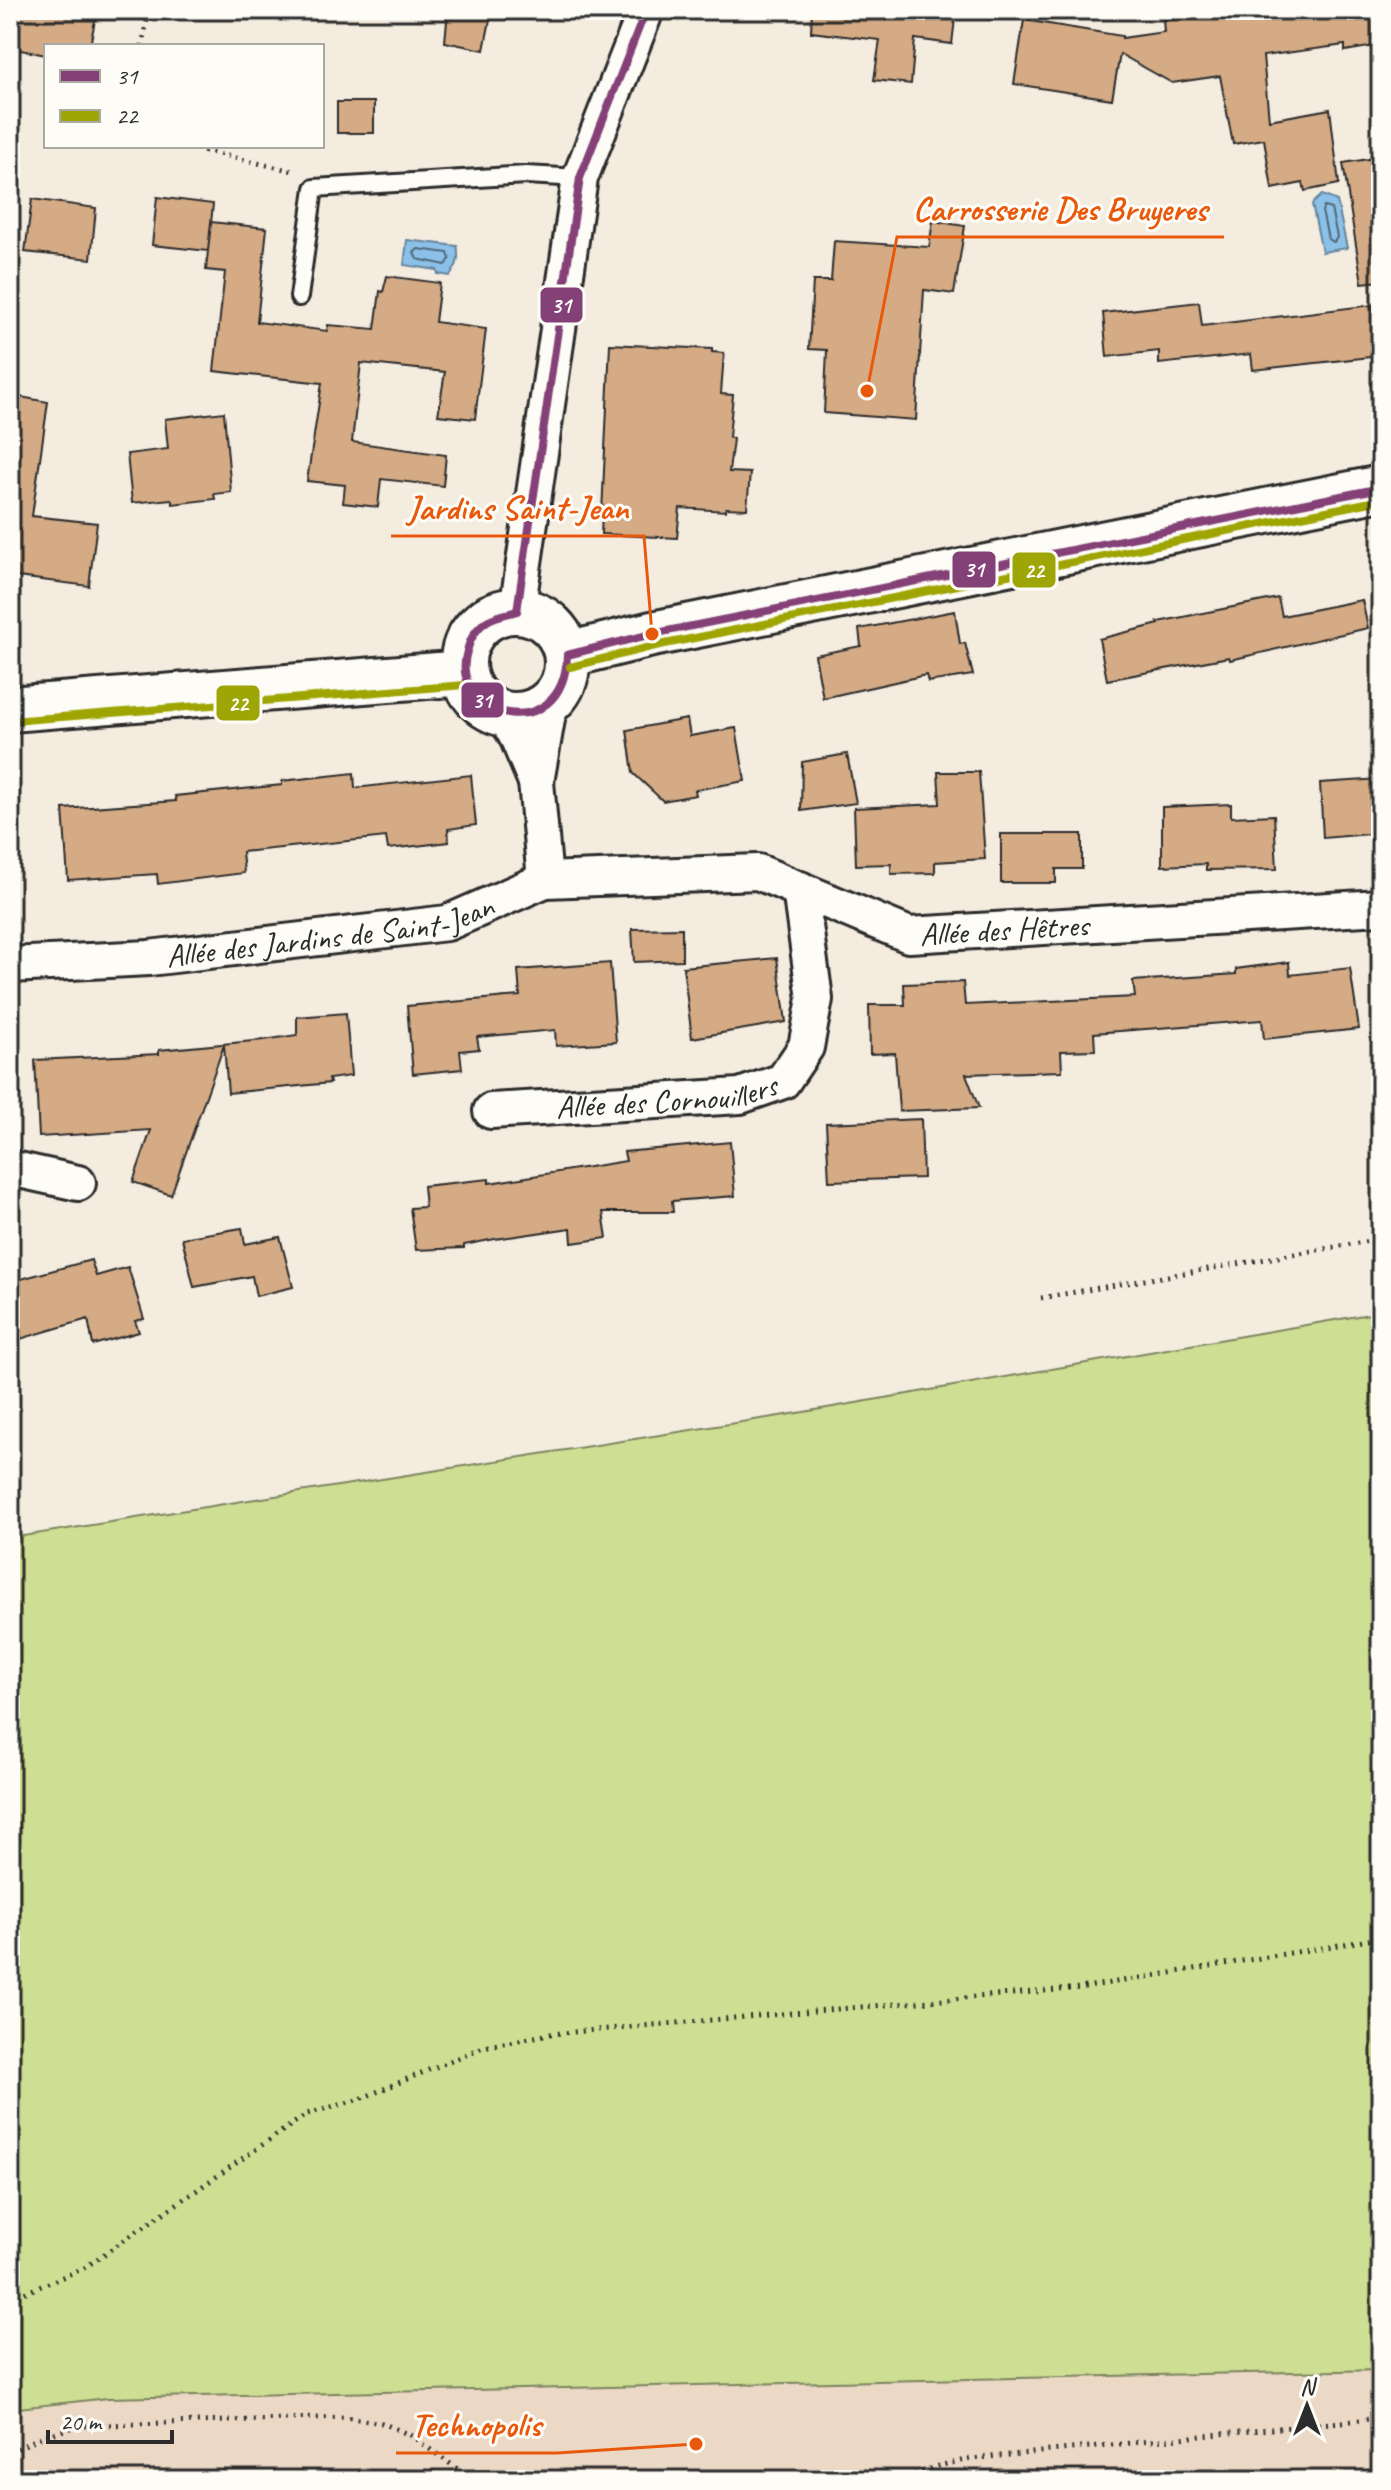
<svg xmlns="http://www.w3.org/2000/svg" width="1391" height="2490" font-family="Caveat,sans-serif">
	<rect width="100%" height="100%" fill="#f5ece0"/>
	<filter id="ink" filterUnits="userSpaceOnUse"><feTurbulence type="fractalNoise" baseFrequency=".0125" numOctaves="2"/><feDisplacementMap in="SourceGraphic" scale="16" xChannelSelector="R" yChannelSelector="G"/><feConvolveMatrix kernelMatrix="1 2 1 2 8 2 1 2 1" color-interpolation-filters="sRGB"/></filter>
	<g filter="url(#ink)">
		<!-- built -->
		<path fill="#ebd8c5" d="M1381 2370V2480H10V2409L108 2398Z"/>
		<!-- green -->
		<path fill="#cede92" stroke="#7c845e" stroke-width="2" d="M1381 1312V2370L108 2398 10 2409V1538L798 1413Z"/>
		<!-- water -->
		<path fill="#8bc1e8" stroke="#65859c" stroke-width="2" d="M1322 195 1337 201 1347 248 1322 252 1312 204Z
			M407 240 457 246C460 259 457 266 450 276L438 274 437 270 404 265Z"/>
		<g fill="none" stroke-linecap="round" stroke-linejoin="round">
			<!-- shore -->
			<path stroke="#516777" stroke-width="2" d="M1324 207 1331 209 1337 237 1334 242 1328 239 1322 211Z
				M418 249 448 253 450 259 446 265 417 259 414 253Z"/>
		</g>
		<!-- building -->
		<path fill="#d4ab85" stroke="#2b2b2b" stroke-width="2" d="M10 10H97L90 46H46V55L10 48Z
			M448 10H492L484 50 445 42Z
			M812 10H956L952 44 915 39 911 84 874 80 880 40 811 32Z
			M1171 10H1381V45L1345 51V45L1263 56 1269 120 1330 109 1339 184 1305 191 1303 183 1272 189 1264 139 1233 144 1220 76 1172 83 1120 54 1112 99 1014 84 1024 20 1122 36V38L1164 32 1163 20 1173 19Z
			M337 102H374V133H337Z
			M1381 157V281L1362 283 1343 163Z
			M157 197 213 204 208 251 152 245Z
			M32 199 96 208 91 259 25 252Z
			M933 221 965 226 954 294 924 290 916 420 824 413 827 350 809 349 813 281H831L834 241 929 247Z
			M211 222 267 228 257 322 327 331 328 325 375 329 380 291 383 292 387 276 440 283 435 322 486 329 475 419 438 415 445 372 361 363 352 442 446 455 443 486 381 479 378 507 343 503 345 485 307 481 322 383 214 371 225 272 206 270Z
			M1199 302 1202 326 1372 305 1379 356 1253 370 1251 354 1159 364V351L1107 357 1103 313Z
			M610 344 712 349V352L724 353 721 394 733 395 729 437 733 439 729 472 750 473 747 509 726 508V511L680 508 677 538 601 534Z
			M10 395 48 402 32 516 97 523 89 586 10 576Z
			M224 412 231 492 214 494 215 499 173 504 171 499 132 503 127 454 168 449 165 419Z
			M1278 598 1282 616 1362 600 1368 628 1230 660 1229 657 1107 680 1099 639 1159 624 1158 622Z
			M955 611 960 644 965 643 973 675 928 682 926 675 823 698 815 655 861 646 859 629Z
			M687 719 690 736 736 728 745 781 695 790 696 795 663 801 633 773 627 730Z
			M847 754 856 803 801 811 802 762Z
			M938 772H979L985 859 935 862V873L891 874V864L856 865 854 808 940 804Z
			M354 773 355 788 471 775 476 825 448 829 449 842 407 847 388 849 386 837 242 852 244 873 158 884 157 874 68 880 63 809 176 801 175 796 282 785V781Z
			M1381 779V833L1323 838 1320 783Z
			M1231 804V817L1274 815 1277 869 1206 870V864L1162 866V807Z
			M1001 834H1082V869H1056V883H1001Z
			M682 928V960L634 962 632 929Z
			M777 958 786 1022 692 1038 683 967Z
			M1289 962 1290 975 1350 968 1359 1029 1264 1039 1262 1020 1094 1033 1095 1050 1061 1051 1062 1071 966 1074 979 1108 899 1111 895 1053 870 1054 869 1005H905L904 984 963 982 965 1005 1135 997 1133 981 1236 974V969Z
			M610 963 616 1042 556 1046 555 1030 477 1037 479 1049 460 1051 462 1069 413 1074 407 1006 520 996 518 970Z
			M346 1013 351 1076 329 1079 330 1083 228 1093 224 1045 171 1195 133 1182 151 1130 39 1137 35 1060 159 1054V1050L264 1040 297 1035V1017Z
			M921 1119 923 1178 829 1181 826 1123Z
			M730 1142 735 1196 672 1201 673 1212H603L607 1238 572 1243 571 1228 495 1239 464 1245V1248L416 1250 410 1208 425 1207 423 1186 489 1179V1183L626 1161 624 1152Z
			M242 1228 245 1244 280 1237 293 1287 256 1296 252 1276 194 1287 182 1238Z
			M91 1260 96 1276 128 1267 144 1319 135 1321 139 1332 93 1345 88 1319 10 1342V1282Z"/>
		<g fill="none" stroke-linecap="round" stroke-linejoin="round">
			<defs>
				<path id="service" d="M299 297 314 188 526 175 580 178"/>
				<g id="minor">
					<path d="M517 611 580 178 646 10"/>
					<path d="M504 714 518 739 536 782 550 702"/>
					<path id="s1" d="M545 880 758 872 909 935 1381 907"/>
					<path id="s2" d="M10 965 149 958 447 923 545 880 536 782"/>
					<path id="s3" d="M491 1111 740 1096 783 1081 806 1047 815 999 800 889"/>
					<path d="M10 1168 78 1183"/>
				</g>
				<path id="secondary" d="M463 663a52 52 0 1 1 104 0a52 52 0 1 1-104 0Z
					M567 655 652 634 1381 488
					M10 709 464 673"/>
			</defs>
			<!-- service casing -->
			<use href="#service" stroke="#2b2b2b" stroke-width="22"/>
			<!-- minor casing -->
			<use href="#minor" stroke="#2b2b2b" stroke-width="40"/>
			<!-- secondary casing -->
			<use href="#secondary" stroke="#2b2b2b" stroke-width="50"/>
			<!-- path -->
			<path stroke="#2b2b2b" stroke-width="5" stroke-dasharray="2 6" stroke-linecap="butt" d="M142 46 149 10
				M197 146 205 151 293 171
				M1041 1298 1381 1239
				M10 2299 84 2268 307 2114 360 2099 483 2047 550 2034 1080 1988 1381 1938
				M10 2452 39 2438 77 2426 345 2417 382 2423 410 2435 473 2480
				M899 2480 938 2466 970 2459 1381 2418"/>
			<!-- service -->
			<use href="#service" stroke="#fdfcf7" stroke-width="16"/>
			<!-- minor -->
			<use href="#minor" stroke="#fdfcf7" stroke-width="34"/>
			<!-- secondary -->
			<use href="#secondary" stroke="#fdfcf7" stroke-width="44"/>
			<defs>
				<path id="bus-1" d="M517 611 580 178 646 10
					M517 611C508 614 495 616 487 621 476 628 470 639 467 651 447 717 564 749 567 655
					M567 655 652 634 1381 488"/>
				<path id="bus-2" d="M570 667 655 646 1381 500
					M11 721 465 685"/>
			</defs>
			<!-- bus-1 casing -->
			<use href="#bus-1" stroke="#fdfcf7" stroke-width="14"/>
			<!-- bus-2 casing -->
			<use href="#bus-2" stroke="#fdfcf7" stroke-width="14"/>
			<!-- bus-1 -->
			<use href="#bus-1" stroke="#844177" stroke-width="8"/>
			<!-- bus-2 -->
			<use href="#bus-2" stroke="#9ea506" stroke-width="8"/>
		</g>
	</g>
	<g text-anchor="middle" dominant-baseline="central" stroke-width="6" stroke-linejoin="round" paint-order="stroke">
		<!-- street labels -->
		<g font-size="32" fill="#2b2b2b" stroke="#fdfcf7">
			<text stroke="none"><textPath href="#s2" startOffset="322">Allée des Jardins de Saint-Jean</textPath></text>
			<text stroke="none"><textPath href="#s1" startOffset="472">Allée des Hêtres</textPath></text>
			<text stroke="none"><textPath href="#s3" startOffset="176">Allée des Cornouillers</textPath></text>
		</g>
	</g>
	<!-- callouts -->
	<path fill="none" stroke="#e8590c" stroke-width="3" d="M867 391L897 237H1224M652 634L644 536H391M696 2444L557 2453H396"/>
	<g fill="#e8590c" stroke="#fdfcf7" stroke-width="3">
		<circle cx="867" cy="391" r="8"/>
		<circle cx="652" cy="634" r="8"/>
		<circle cx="696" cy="2444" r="8"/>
	</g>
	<g font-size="34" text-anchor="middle" font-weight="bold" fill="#e8590c" stroke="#fdfcf7" stroke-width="6" stroke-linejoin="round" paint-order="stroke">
		<text x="1060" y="220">Carrosserie Des Bruyeres</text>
		<text x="518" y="519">Jardins Saint-Jean</text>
		<text x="476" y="2436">Technopolis</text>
	</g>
	<g stroke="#fdfcf7" stroke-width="3">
		<rect x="539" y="286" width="45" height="38" rx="8" fill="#844177"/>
		<rect x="951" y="550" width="46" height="39" rx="8" fill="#844177"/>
		<rect x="1011" y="551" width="46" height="38" rx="8" fill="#9ea506"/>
		<rect x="460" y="681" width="45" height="38" rx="8" fill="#844177"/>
		<rect x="215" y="684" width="46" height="38" rx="8" fill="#9ea506"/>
	</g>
	<g font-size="22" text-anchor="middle" font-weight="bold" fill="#fff">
		<text x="561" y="313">31</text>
		<text x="974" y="577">31</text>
		<text x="1034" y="578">22</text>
		<text x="482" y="708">31</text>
		<text x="238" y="711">22</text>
	</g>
	<!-- margin -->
	<rect width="1391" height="2490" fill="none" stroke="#fdfcf7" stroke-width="40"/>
	<rect x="20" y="20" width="1351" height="2450" fill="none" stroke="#2b2b2b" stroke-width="3" filter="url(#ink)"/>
	<!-- legend -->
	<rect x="44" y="44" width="280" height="104" fill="#fdfcf7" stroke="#a9a8a5" stroke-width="2"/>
	<rect x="60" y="70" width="40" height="12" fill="#844177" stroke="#a9a8a5" stroke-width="2"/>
	<text x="116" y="84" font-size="24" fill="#2b2b2b">31</text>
	<rect x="60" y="110" width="40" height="12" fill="#9ea506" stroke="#a9a8a5" stroke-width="2"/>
	<text x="116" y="124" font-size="24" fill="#2b2b2b">22</text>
	<!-- north arrow -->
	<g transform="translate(1307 2406)" stroke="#fdfcf7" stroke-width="6" paint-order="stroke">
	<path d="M0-6L14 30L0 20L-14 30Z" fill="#2b2b2b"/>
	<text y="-12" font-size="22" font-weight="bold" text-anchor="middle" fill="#2b2b2b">N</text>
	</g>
	<!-- scale -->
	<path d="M48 2430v12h124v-12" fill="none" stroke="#2b2b2b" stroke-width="4"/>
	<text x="60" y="2430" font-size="24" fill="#2b2b2b" stroke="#fdfcf7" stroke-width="6" paint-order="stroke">20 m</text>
</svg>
